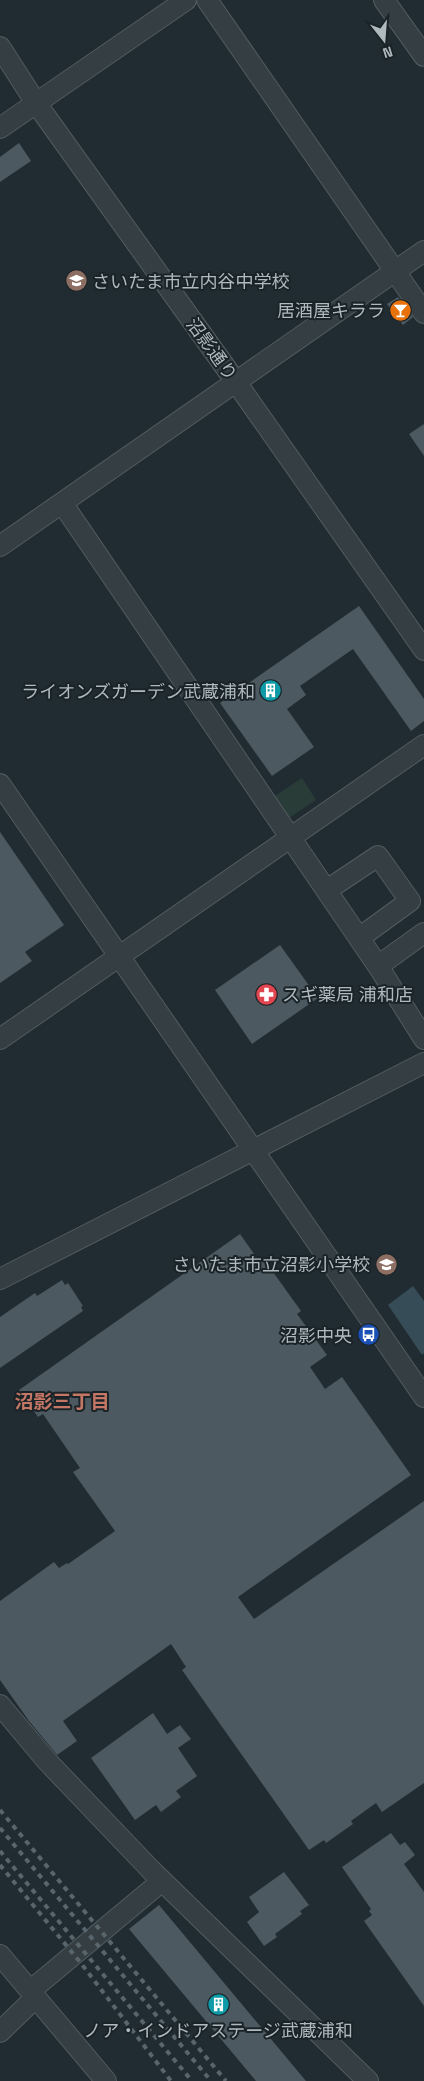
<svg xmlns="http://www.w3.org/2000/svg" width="424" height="2081" font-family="'Space Grotesk','Noto Sans JP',sans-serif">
	<rect width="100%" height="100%" fill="#212c32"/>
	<!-- green -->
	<path fill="#2a3c37" d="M302 778 316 800 286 820 272 798Z"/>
	<!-- water -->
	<path fill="#364c57" d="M413 1286 424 1301V1353L422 1355 388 1305Z"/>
	<!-- building -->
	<path fill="#4c5960" d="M19 143 31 161 0 182V157Z
		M398 297 413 317 403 325 387 304Z
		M424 424V456L409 434Z
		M359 606 424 699V721L411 731 353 649 300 686 306 695 287 709 314 747 272 776 220 703Z
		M0 832 64 925 25 952 32 961 0 983Z
		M280 945 318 998 252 1044 215 990Z
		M240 1234 259 1261 263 1258 301 1311 297 1314 327 1355 310 1367 325 1389 342 1377 411 1475 238 1597 254 1619 424 1501V1783L382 1812 376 1803 351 1821 353 1824 326 1843 324 1840 309 1850 182 1670 186 1667 171 1644 63 1721 77 1741 57 1755 29 1721 0 1680V1601L54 1562 59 1568 67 1563 68 1564 115 1531 73 1472 80 1468 43 1414 38 1417 19 1390Z
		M62 1280 65 1285 68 1283 83 1306 81 1307 83 1311 0 1368V1317L35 1293 37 1296Z
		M153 1713 167 1734 180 1725 191 1739 178 1748 197 1776 176 1791 181 1797 161 1812 156 1805 135 1820 91 1758Z
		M391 1833 400 1845 405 1842 415 1855 404 1864 424 1892V2006L364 1921 372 1915 369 1911 371 1909 342 1867Z
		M284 1872 309 1905 300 1911 302 1914 275 1934 277 1937 264 1946 247 1922 259 1912 249 1897Z
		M159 1905 306 2081H256L129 1929Z"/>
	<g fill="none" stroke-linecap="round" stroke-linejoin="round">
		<defs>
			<path id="minor" d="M207 0 424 313
				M384 0 424 56
				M0 47 36 103 236 382 424 650
				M0 128 186 0
				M62 503 378 966 424 1039
				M0 546 424 251
				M0 784 424 1397
				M327 890 378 856 410 901 359 938
				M378 966 424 933
				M0 1039 424 745
				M0 1279 424 1063
				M0 1705 47 1761 151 1870 368 2081
				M0 1955 106 2081
				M30 1991 162 1881
				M0 2032 35 1998"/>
		</defs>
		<!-- minor casing -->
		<use href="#minor" stroke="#515c61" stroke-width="22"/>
		<!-- minor -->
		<use href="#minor" stroke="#343e43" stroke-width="20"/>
		<!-- rail -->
		<path stroke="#58656c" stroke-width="4" stroke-dasharray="5 5" stroke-linecap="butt" d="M0 1810 226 2081
			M0 1828 211 2081
			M0 1851 192 2081
			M0 1865 80 1962 171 2081"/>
	</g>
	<!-- icons -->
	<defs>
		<symbol id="school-disc" viewBox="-11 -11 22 22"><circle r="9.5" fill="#8d6e63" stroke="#1a2327"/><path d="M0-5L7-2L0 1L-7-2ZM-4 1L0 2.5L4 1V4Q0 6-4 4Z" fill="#fff"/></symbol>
		<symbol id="bar-disc" viewBox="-11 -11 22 22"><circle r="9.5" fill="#e8710a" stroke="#1a2327"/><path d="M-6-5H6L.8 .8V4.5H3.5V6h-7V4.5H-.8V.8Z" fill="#fff"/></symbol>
		<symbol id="building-disc" viewBox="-11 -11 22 22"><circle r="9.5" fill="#0f9aa8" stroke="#1a2327"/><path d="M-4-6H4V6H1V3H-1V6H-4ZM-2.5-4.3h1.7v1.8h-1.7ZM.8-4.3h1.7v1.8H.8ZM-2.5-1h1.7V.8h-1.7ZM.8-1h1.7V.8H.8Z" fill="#fff"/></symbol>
		<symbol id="pharmacy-disc" viewBox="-11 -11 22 22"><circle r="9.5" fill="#e0444e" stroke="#1a2327"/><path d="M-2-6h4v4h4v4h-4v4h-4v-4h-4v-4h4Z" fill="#fff"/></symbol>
		<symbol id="bus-disc" viewBox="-11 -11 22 22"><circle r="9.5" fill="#1a4fb4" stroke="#1a2327"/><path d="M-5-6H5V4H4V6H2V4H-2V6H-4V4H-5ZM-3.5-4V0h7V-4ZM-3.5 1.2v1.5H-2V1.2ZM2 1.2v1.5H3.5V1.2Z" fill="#fff"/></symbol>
	</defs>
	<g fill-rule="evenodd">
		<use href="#school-disc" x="64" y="268" width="25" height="25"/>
		<use href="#bar-disc" x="388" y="298" width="25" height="25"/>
		<use href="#building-disc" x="258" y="678" width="25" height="25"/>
		<use href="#pharmacy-disc" x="254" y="982" width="25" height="25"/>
		<use href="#school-disc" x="374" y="1252" width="25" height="25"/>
		<use href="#bus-disc" x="356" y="1322" width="25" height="25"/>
		<use href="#building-disc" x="206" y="1992" width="25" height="25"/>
	</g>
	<g text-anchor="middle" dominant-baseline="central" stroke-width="4" stroke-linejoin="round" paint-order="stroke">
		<!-- poi labels -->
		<g font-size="18" fill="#aeb9c0" stroke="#1a2327" text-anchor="end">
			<text x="92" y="281" text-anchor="start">さいたま市立内谷中学校</text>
			<text x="385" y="310">居酒屋キララ</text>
			<text x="255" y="691">ライオンズガーデン武蔵浦和</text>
			<text x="282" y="994" text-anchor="start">スギ薬局 浦和店</text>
			<text x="370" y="1264">さいたま市立沼影小学校</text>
			<text x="352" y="1335">沼影中央</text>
			<text x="218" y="2030" text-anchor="middle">ノア・インドアステージ武蔵浦和</text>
		</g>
		<!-- street labels -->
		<g font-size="18" fill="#aeb9c0" stroke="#1a2327">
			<text transform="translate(212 349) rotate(54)">沼影通り</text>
		</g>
		<!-- neighbourhood labels -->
		<g font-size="19" font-weight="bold" fill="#c47765" stroke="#1a2327">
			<text x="62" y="1401">沼影三丁目</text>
		</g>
	</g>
	<!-- north arrow -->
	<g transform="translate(384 40) rotate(163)" stroke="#1a2327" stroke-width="4" paint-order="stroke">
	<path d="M0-4L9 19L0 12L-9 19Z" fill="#aeb9c0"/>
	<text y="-8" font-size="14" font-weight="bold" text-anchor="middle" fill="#aeb9c0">N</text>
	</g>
</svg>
